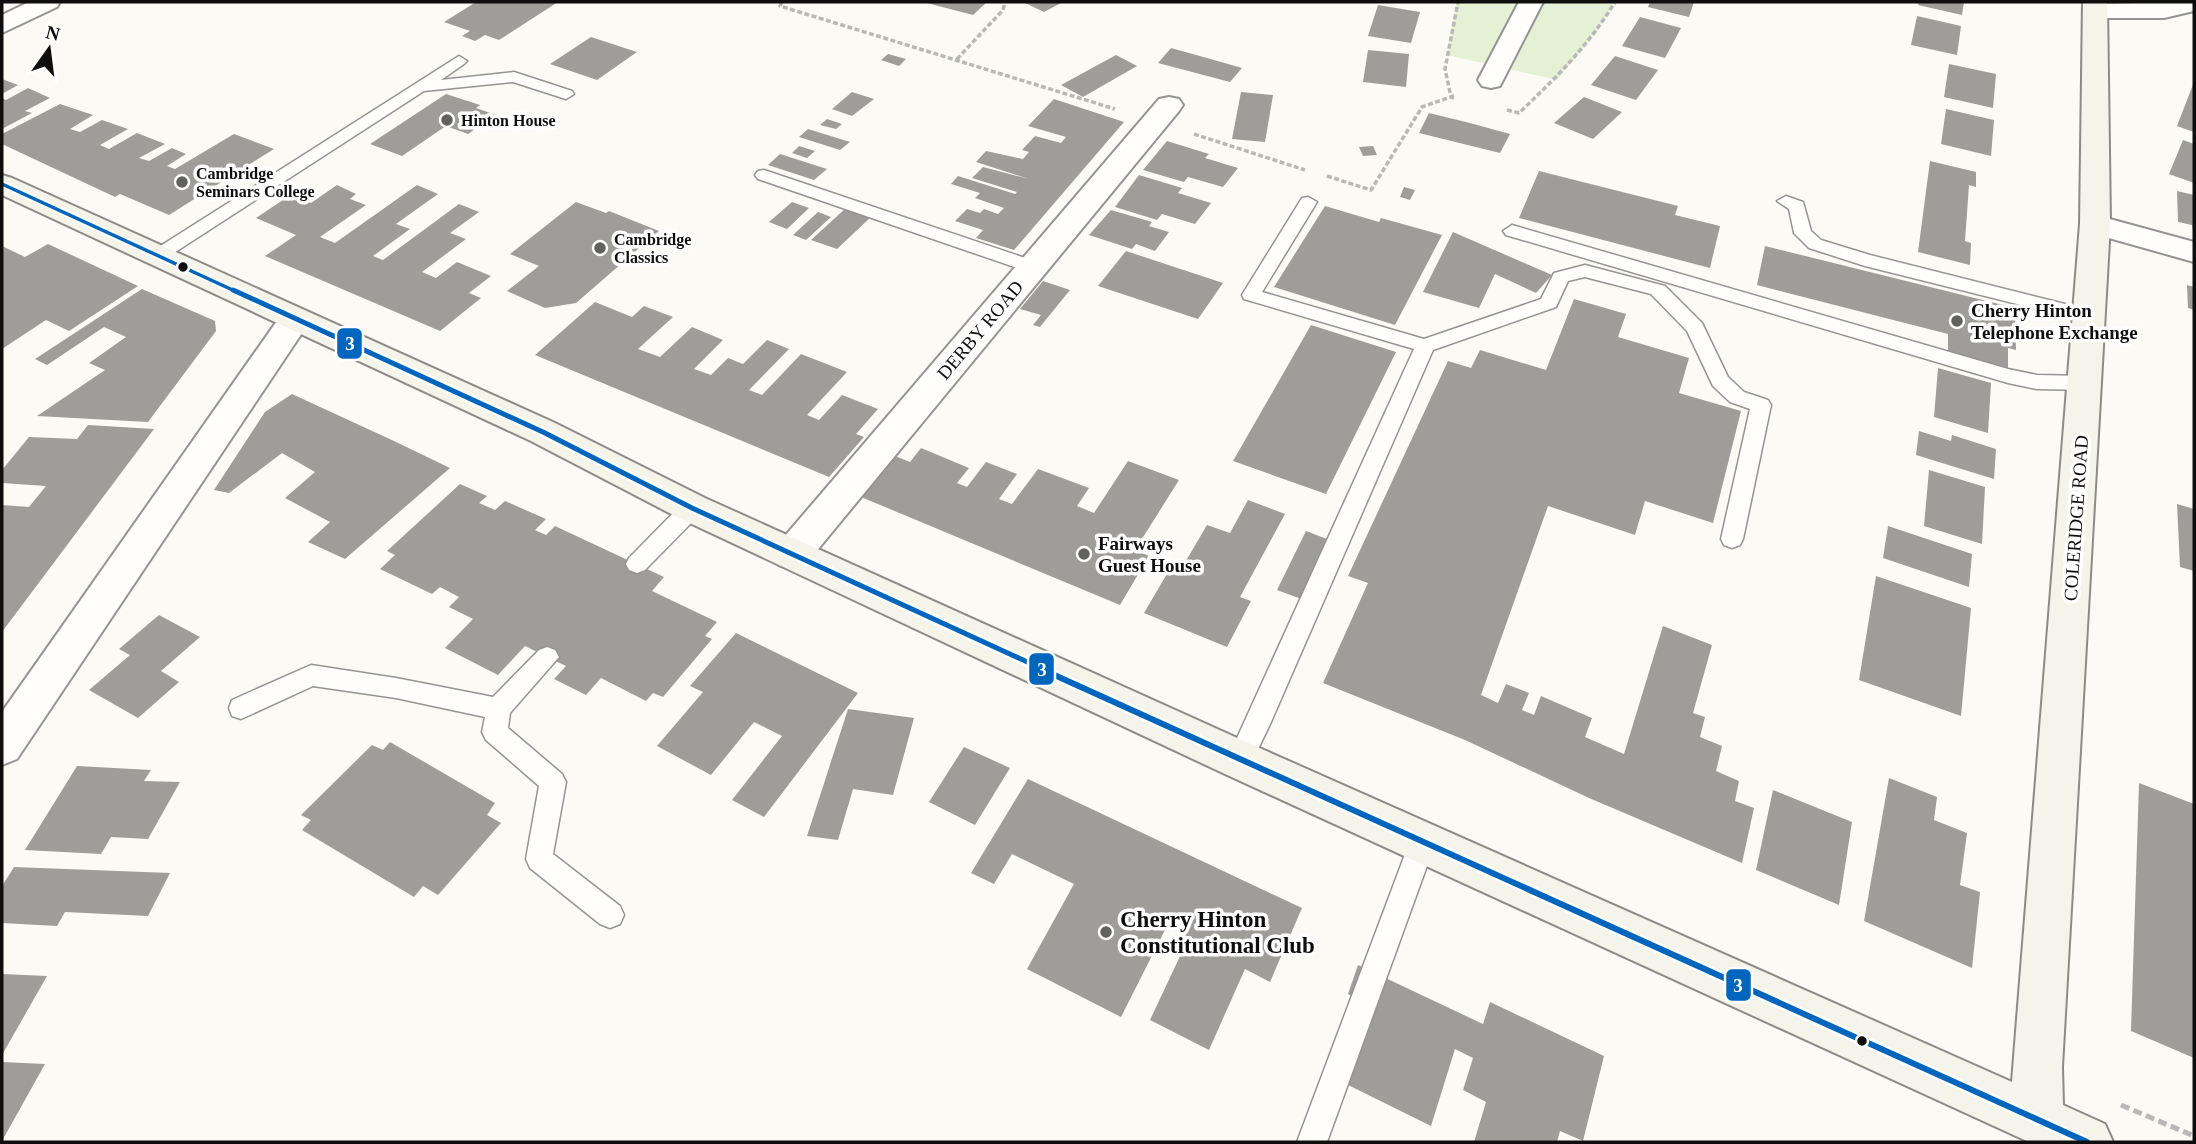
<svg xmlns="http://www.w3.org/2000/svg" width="2196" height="1144" font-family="Georgia,serif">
	<rect width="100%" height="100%" fill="#fcfaf4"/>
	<!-- green -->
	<path fill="#e4f1d4" d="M1457 2H1614L1598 30 1557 80 1447 55Z"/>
	<!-- building -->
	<path fill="#9f9d99" d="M476 2H558L499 40 485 35 475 41 462 36 470 31 444 22Z
		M923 2H987L973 15Z
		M1023 2H1063L1044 12Z
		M1650 2H1694L1689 17 1648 7Z
		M1919 2H1964L1962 15 1918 5Z
		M1378 5 1420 12 1411 43 1368 36Z
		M1917 16 1961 26 1957 55 1911 45Z
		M1640 17 1681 28 1665 58 1622 46Z
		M591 37 637 52 597 80 550 64Z
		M1171 48 1207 58 1242 68 1230 82 1158 63Z
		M1368 50 1409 54 1406 87 1363 82Z
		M888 54 906 59 899 66 881 60Z
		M1116 55 1137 66 1083 97 1061 85Z
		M1615 56 1658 70 1636 100 1591 85Z
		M1949 64 1996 74 1993 108 1944 97Z
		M2 79 18 85 2 94Z
		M2194 82V132L2177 126Z
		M28 88 50 98 25 111 32 113 2 129V98L6 100Z
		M852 92 874 99 852 116 832 109Z
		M1241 92 1273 95 1265 142 1232 139Z
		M446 94 480 105 476 108 496 115 468 134 446 126 402 156 370 144Z
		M1584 97 1622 112 1593 139 1554 123Z
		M1054 99 1124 122 1014 250 976 238 983 230 955 221 967 209 980 213 984 209 998 214 1004 208 975 198 980 193 951 184 958 176 1015 194 1017 192 972 178 983 167 1029 179 976 162 986 151 1023 159 1029 152 1022 150 1035 136 1061 143 1066 137 1028 126Z
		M60 104 93 115 70 129 80 132 102 120 128 129 100 145 109 149 137 133 165 144 139 158 149 161 172 148 186 154 167 166 175 169 234 134 274 149 169 215 120 194 115 197 2 144V134Z
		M1946 109 1994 120 1991 156 1941 144Z
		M1429 113 1470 123 1510 134 1500 153 1419 133Z
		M827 119 842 124 836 129 820 125Z
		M808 129 850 142 840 150 799 137Z
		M2183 140 2194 144V183L2169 174Z
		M1167 141 1209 154 1205 158 1238 168 1223 187 1188 177 1184 182 1143 170Z
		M799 146 815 151 807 158 792 153Z
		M1373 146 1377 155 1363 156 1359 147Z
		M780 154 827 169 814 180 768 165Z
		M1930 161 1976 172V187L1969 185 1965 241 1971 243 1970 265 1918 252Z
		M1539 171 1678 206 1675 215 1720 226 1710 268 1519 218Z
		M1139 175 1182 188 1178 193 1211 203 1195 224 1162 214 1157 220 1115 207Z
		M337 185 356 194 350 199 366 205 320 237 335 243 417 185 438 194 396 224 410 229 373 256 383 260 459 204 479 212 450 233 466 239 422 272 436 278 457 262 491 276 469 293 481 298 440 331 265 256 296 235 256 218 292 194 311 203Z
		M1404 187 1415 190 1410 200 1400 197Z
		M2177 191 2194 195V236L2192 225 2178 222Z
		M576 202 606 213 609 211 659 231 576 303 545 308 507 291 539 266 510 254Z
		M792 202 809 208 787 229 769 222Z
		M1325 206 1379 222 1381 218 1442 235 1395 325 1274 287Z
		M847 207 872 216 837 249 811 240Z
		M1111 210 1152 222 1149 226 1169 232 1155 251 1136 244 1132 249 1089 235Z
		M818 212 831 217 806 240 793 235Z
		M1453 232 1552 275 1536 293 1495 274 1479 308 1423 292Z
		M48 244 138 286 69 331 46 320 2 349V246L25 257Z
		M1765 246 2015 308 2016 350 2008 348V371L1948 355V334L1757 285Z
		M1126 251 1223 283 1198 319 1098 286Z
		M1043 281 1070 290 1040 327 1033 325 1041 315 1020 309Z
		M2187 285 2194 287V310L2188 308Z
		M142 289 215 321 216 331 148 422 37 416 105 370 89 363 126 337 104 327 47 365 35 359Z
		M1574 299 1626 314 1618 337 1689 358 1679 393 1741 411 1713 523 1645 501 1635 535 1548 506 1481 695 1498 703 1506 684 1529 693 1522 710 1534 715 1541 696 1592 718 1585 737 1624 754 1663 626 1712 645 1693 713 1705 717 1700 737 1722 746 1716 771 1739 781 1735 801 1754 808 1742 863 1589 798 1465 740 1323 683 1368 583 1348 576 1448 361 1471 368 1480 350 1546 370Z
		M595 302 632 317 644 306 673 317 638 349 660 357 692 327 723 340 694 369 711 375 728 358 743 364 767 340 789 349 749 390 762 395 801 354 847 372 807 415 819 420 842 395 878 409 856 434 864 437 829 477 535 355Z
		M1311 325 1396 352 1326 494 1233 461Z
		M1938 368 1991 383 1988 433 1934 417Z
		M292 394 394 441 450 468 345 559 308 542 330 522 285 498 315 472 282 453 229 493 214 490 265 412Z
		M88 425 154 429 2 632V505L29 507 46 486 2 483V470L29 437 77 439Z
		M1919 431 1951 441 1952 435 1996 449 1994 479 1916 455Z
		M921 448 969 468 957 483 967 487 986 462 1017 474 999 499 1012 504 1038 469 1089 488 1077 506 1094 513 1128 461 1179 480 1135 550 1149 556 1120 605 861 497 895 456 910 462Z
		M1929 470 1985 487 1982 544 1924 526Z
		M460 484 487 496 479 503 495 510 505 501 546 519 535 530 546 535 555 526 664 577 652 591 717 622 705 636 712 639 663 697 653 693 646 701 601 678 586 695 554 679 566 666 525 646 498 675 445 648 473 619 449 607 459 597 440 587 432 594 380 569 395 555 387 551Z
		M1248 500 1285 514 1240 597 1251 601 1227 647 1144 613 1171 567 1180 571 1207 525 1230 533Z
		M2177 504 2194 509V571L2180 567Z
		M1888 526 1972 554 1969 587 1883 558Z
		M1306 531 1332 541 1304 600 1277 590Z
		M1876 576 1971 608 1961 716 1859 680Z
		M159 615 200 637 161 671 179 682 138 718 89 690 130 655 119 649Z
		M736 633 858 693 764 817 732 800 782 736 754 722 711 775 657 746 703 692 690 686Z
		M848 709 914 718 893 795 853 789 838 840 807 836Z
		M390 742 495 803 487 815 501 823 438 895 423 886 414 897 302 830 311 820 301 815 372 745 383 750Z
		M964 747 1010 768 975 825 929 802Z
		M77 766 151 770 144 781 180 782 148 839 111 837 101 854 25 850Z
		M1889 778 1937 797 1934 820 1967 833 1960 885 1980 892 1972 968 1864 921Z
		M1028 779 1302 908 1270 982 1245 969 1209 1050 1150 1020 1189 937 1167 926 1121 1017 1027 969 1074 884 1012 854 994 884 971 873Z
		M2139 783 2194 804V1058L2131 1031Z
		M1773 790 1852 822 1839 905 1756 870Z
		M14 867 170 873 148 916 65 912 57 926 2 923V886Z
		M1358 965 1483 1024 1490 1002 1604 1056 1583 1141 1560 1131 1557 1142H1474L1486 1102 1463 1090 1473 1058 1455 1049 1431 1126 1340 1081 1368 1005 1348 994Z
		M2 974 47 976 2 1055Z
		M2 1062 45 1064 2 1141Z"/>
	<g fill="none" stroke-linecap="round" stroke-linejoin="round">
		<defs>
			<path id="lane" d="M459 56 467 61 464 64 441 80 514 72 572 91 574 94 566 99 513 82 424 91 163 260H151L148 256 151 252Z
				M764 170 1040 263 1042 267 1033 273 1026 271 758 179 755 175 758 171Z
				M1786 196 1803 202 1811 231 1821 240 1870 255 2089 310 2096 311 2099 316 2096 321 2089 322 1865 266 1809 248 1794 233 1789 209 1777 201Z
				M1308 197 1317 202 1262 292 1424 339 1541 299 1554 273 1585 265 1665 286 1702 323 1728 377 1744 392 1768 400 1771 405 1743 539 1740 545 1732 548 1724 545 1721 539 1750 409 1730 402 1713 386 1687 331 1651 294 1585 277 1568 281 1556 307 1433 350 1271 722 1249 768 1240 771 1231 768 1227 760 1414 349 1244 299 1242 295 1302 198Z
				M1512 225 2008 369 2037 375 2085 376 2092 378 2095 383 2092 388 2085 390 2037 389 2008 383 1506 235 1503 231Z
				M692 500 700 502 703 508 700 514 645 570 637 573 629 570 626 564 629 558 684 502Z
				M547 647 555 650 559 657 510 713 508 728 562 774 566 782 553 854 620 906 624 915 620 924 610 928 600 924 530 868 526 859 539 786 486 740 482 732 485 717 396 698 313 686 241 719 232 716 229 708 232 700 311 665 396 678 493 697 539 650Z
				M1423 829 1432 832 1436 841 1327 1142H1297L1410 841 1414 832Z"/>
			<path id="street" d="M29 2H60L57 7 2 33V15Z
				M1519 2H1543L1500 86 1491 88 1482 86 1478 80Z
				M2172 2H2194V11L2164 18H2095L2086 16 2083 11 2086 6 2095 4Z
				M1169 97 1179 99 1183 105 1179 111 805 565 792 569 779 565 773 554 779 543 1159 99Z
				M2095 215 2194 242V262L2084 231 2080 224 2084 217Z
				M295 308 306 311 311 319 306 327 17 759 2 765V712L284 311Z"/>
			<path id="secondary" d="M2083 2H2107L2110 224 2062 1067 2063 1105 2105 1124 2113 1142H2029L1225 774 679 518 531 441 2 195V175L12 178 555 423 705 498 1255 746 2012 1082 2080 224Z"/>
		</defs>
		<!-- lane casing -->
		<use href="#lane" stroke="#959492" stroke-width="3"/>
		<!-- street casing -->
		<use href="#street" stroke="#959492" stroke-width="4"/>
		<!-- secondary casing -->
		<use href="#secondary" stroke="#8c8b88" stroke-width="4"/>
		<!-- path-far1 -->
		<path stroke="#b8b8b7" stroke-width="3.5" stroke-dasharray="5 2.5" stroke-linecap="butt" d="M782 2 780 6 1115 109
			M957 59 1003 10 1005 2
			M1454 98 1451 97 1445 69 1458 2
			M1507 110 1519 113C1555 79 1589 45 1615 2
			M1194 134 1305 170
			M1327 176 1371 190 1422 107 1456 95"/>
		<!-- path -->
		<path stroke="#b8b8b7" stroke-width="5" stroke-dasharray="9 4.5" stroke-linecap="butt" d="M2121 1105 2194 1136"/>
		<!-- lane -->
		<use href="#lane" fill="#fffefd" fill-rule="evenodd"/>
		<!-- street -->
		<use href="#street" fill="#fffefd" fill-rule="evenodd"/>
		<!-- secondary -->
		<use href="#secondary" fill="#f5f4ea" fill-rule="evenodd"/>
		<defs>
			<path id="bus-1-far2" d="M2 184 237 292"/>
			<path id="bus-1-far1" d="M233 290 543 432 692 508 1034 665"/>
			<path id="bus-1" d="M1030 664 2087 1142"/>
		</defs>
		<!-- bus-1-far2 casing -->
		<use href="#bus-1-far2" stroke="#fff" stroke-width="7"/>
		<!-- bus-1-far1 casing -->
		<use href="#bus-1-far1" stroke="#fff" stroke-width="10"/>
		<!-- bus-1 casing -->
		<use href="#bus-1" stroke="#fff" stroke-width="11"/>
		<!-- bus-1-far2 -->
		<use href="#bus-1-far2" stroke="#0065bd" stroke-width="3.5"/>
		<!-- bus-1-far1 -->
		<use href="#bus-1-far1" stroke="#0065bd" stroke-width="5"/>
		<!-- bus-1 -->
		<use href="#bus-1" stroke="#0065bd" stroke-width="6"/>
	</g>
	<!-- markers -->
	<g fill="#61615e" stroke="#fff" stroke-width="2.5">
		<circle cx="447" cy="120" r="7"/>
		<circle cx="182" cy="182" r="7"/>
		<circle cx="600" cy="248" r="7"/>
		<circle cx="1957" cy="321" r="7"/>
		<circle cx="1084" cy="554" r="7"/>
		<circle cx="1106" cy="932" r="7"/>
	</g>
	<g fill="#0e0e0e" stroke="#fff" stroke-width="2.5">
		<circle cx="183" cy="267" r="6"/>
		<circle cx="1862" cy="1041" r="6"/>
	</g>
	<g text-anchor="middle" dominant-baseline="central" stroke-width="7" stroke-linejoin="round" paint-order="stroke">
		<!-- far-poi labels -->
		<g font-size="16" font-weight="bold" fill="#0e0e0e" stroke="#fff" text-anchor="start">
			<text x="461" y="120">Hinton House</text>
			<text x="196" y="173">Cambridge<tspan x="196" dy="18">Seminars College</tspan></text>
			<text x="614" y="239">Cambridge<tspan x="614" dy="18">Classics</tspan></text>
		</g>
		<!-- poi labels -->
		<g font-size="19" font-weight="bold" fill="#0e0e0e" stroke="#fff" text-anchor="start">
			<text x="1971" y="310">Cherry Hinton<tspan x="1971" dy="22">Telephone Exchange</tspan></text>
			<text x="1098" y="543">Fairways<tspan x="1098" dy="22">Guest House</tspan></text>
		</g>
		<!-- street labels -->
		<g font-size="19" fill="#0e0e0e" stroke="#fff">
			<text transform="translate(980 330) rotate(-50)">DERBY ROAD</text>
			<text transform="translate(2076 518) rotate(-86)">COLERIDGE ROAD</text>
		</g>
		<!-- near-poi labels -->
		<g font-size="23" font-weight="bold" fill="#0e0e0e" stroke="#fff" text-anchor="start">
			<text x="1120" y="919">Cherry Hinton<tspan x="1120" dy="26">Constitutional Club</tspan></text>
		</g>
	</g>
	<g stroke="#fff" stroke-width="2.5">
		<rect x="336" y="327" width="27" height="33" rx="7" fill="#0065bd"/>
		<rect x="1028" y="652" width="27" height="34" rx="7" fill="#0065bd"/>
		<rect x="1725" y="968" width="27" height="34" rx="7" fill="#0065bd"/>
	</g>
	<g font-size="19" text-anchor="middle" font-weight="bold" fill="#fff">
		<text x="350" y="350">3</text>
		<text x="1042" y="676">3</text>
		<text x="1738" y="992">3</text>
	</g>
	<!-- border -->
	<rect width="2196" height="1144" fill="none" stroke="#0e0e0e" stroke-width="7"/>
	<!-- north arrow -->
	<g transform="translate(49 49) rotate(14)" stroke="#ffffff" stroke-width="5" paint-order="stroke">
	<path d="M0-5L12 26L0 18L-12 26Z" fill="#0e0e0e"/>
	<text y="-10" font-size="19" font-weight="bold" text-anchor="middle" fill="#0e0e0e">N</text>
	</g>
</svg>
